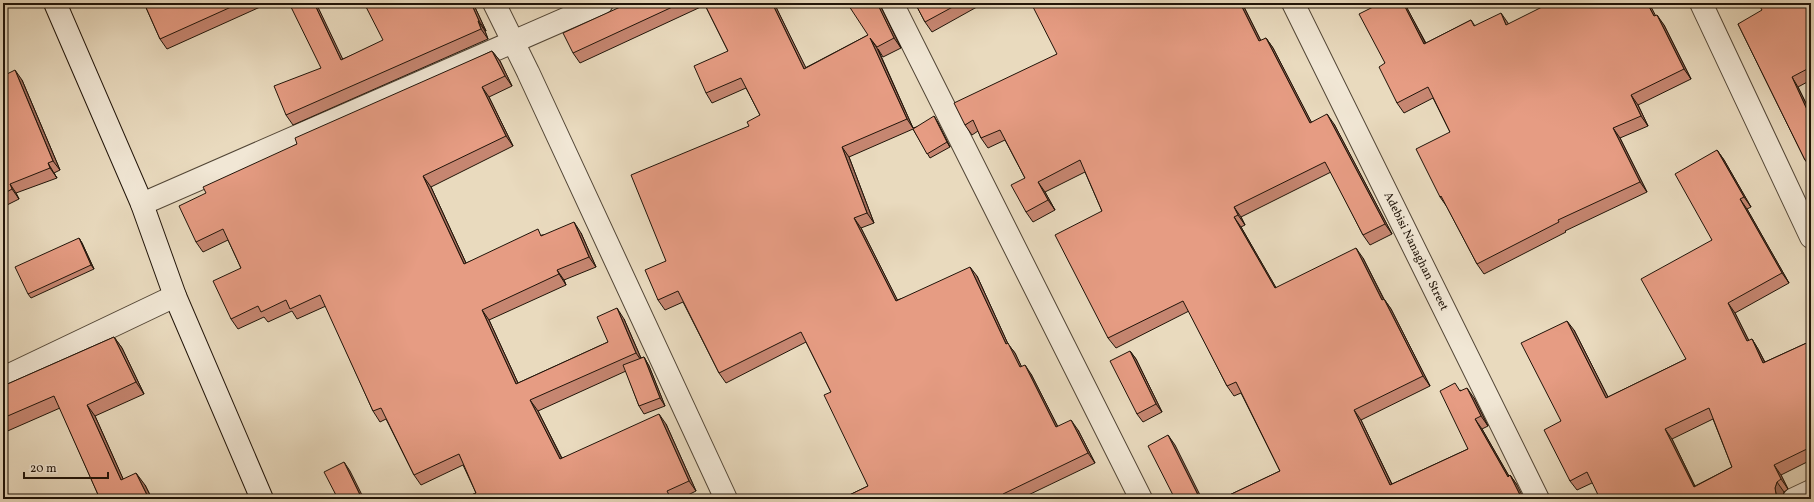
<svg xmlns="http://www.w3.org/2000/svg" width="1814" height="502" font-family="Vollkorn,serif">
	<rect width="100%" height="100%" fill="#e9dabe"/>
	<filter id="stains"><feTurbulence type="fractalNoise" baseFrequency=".005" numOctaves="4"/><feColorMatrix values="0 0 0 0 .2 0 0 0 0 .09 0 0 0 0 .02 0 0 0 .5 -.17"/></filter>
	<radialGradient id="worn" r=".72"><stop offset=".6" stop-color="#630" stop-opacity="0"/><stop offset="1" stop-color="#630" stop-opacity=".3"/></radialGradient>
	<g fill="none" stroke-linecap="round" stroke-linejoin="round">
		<defs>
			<g id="street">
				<path d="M494 3 528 72 726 499"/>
				<path d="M892 3 1141 499"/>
				<path id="s1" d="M1293 3 1538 499"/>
				<path d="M1701 3 1811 237"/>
				<path d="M142 204 602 3"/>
				<path d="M3 378 175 296"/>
				<path d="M1794 499 1811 491"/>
			</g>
			<path id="secondary" d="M55 3 142 204 175 296 262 499"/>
		</defs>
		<!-- street casing -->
		<use href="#street" stroke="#524636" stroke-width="24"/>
		<!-- secondary casing -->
		<use href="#secondary" stroke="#201409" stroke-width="24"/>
		<!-- street -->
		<use href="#street" stroke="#f1e7d5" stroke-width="22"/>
		<!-- secondary -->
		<use href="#secondary" stroke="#f1e7d5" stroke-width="22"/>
	</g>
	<!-- wall -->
	<path fill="#c68671" stroke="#201409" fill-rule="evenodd" d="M144 3H269L167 49 160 39Z
		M473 3 486 31H485L488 39 293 125 286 115 321 68 343 59Z
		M543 3H551L545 6Z
		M629 3H774L805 68 868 35 879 3 901 48 883 57 878 49 913 128 937 121 950 147 930 158 913 129 849 157 874 223 861 228 897 300 977 276 1008 344 1015 353 1021 366 1031 374 1058 427 1078 430 1095 463 1020 499H841L868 486 831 392 806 342 726 383 719 373 683 302 665 310 658 300 666 261 749 126 760 115 746 88 712 103 706 93 728 51 705 5 580 63 573 53Z
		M915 3H984L932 32 925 22Z
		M1242 3 1261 41 1266 38 1273 48 1311 122 1334 124 1392 234 1370 245 1363 235 1331 172 1241 217 1245 225 1241 227 1276 288 1363 258 1384 299 1391 309 1430 386 1361 420 1392 484 1468 449 1460 390 1474 398 1488 426 1482 429 1509 476 1510 475 1517 485 1221 499 1280 471 1241 393 1234 396 1227 386 1189 311 1116 348 1108 338 1102 211 1085 172 1045 192 1055 210 1033 222 1026 212 1025 178 1005 140 988 148 981 138 978 131 972 135 965 125 1057 54Z
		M1381 3H1404L1426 43 1471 20 1475 26 1655 15 1664 25 1691 79 1638 105 1648 126 1620 138 1647 192 1565 231 1566 232 1484 274 1477 264 1447 207 1440 197 1450 132 1433 98 1404 113 1397 103 1385 63Z
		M1811 3V80L1798 87 1811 113V168L1805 160 1738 24Z
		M492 51 500 61 512 86 489 97 513 146 431 187 466 263 542 235 581 233 596 267 564 280 566 285 489 320 518 383 608 342 624 319 641 358 644 357 649 366 665 406 644 414 639 406 626 371 538 411 562 458 666 424 696 491 680 499H462L476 493 463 465 421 485 414 475 386 419 380 422 373 411 326 306 297 319 292 311 268 322 264 317 238 329 231 319 241 268 228 240 203 252 196 242 206 193 297 144Z
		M3 65 7 74 22 80 60 170 54 173 57 178 16 193 19 199 3 207V126L5 125 3 119Z
		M1717 150 1724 160 1751 207 1747 209 1789 283 1735 313 1749 341 1752 339 1758 349 1765 362 1811 341V460L1781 475 1788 489 1784 492 1782 498 1592 483 1577 490 1570 481 1561 421 1574 330 1608 397 1686 359 1712 240ZM1713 419 1732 467 1695 486 1672 439Z
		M79 238 82 243 94 269 31 298 28 294Z
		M114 337 122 348 144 394 95 416 123 479 145 485 152 499H100L60 408 3 433V386Z
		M1130 351 1136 359 1162 412 1143 422 1137 414Z"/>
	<!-- shaded-wall -->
	<path fill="#a16d5c" stroke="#201409" d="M314 3H316L348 70 341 60Z
		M471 3H473L486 31 479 21Z
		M772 3H774L811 78 804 69Z
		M877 3H879L901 48 894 38Z
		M1240 3H1242L1266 51 1259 41Z
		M1403 3H1404L1405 4 1431 54 1424 44Z
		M1647 3H1649L1661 26 1654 16Z
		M1501 13 1508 23 1514 35 1506 25Z
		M1657 15 1664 25 1691 79 1684 69Z
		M478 21 485 31 488 39 481 29Z
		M870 38 877 48 913 128 907 119Z
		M1266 38 1273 48 1317 133 1310 123Z
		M492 51 500 61 512 86 505 76Z
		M3 65 11 83 4 73 3 70Z
		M15 70 22 80 60 170 53 161Z
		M1792 77 1798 87 1811 114H1809Z
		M482 87 489 97 513 146 506 136Z
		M1631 95 1638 105 1648 126 1641 116Z
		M1327 114 1334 124 1392 234 1385 224Z
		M934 116 937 121 950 147 947 142Z
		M1613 128 1620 138 1647 192 1640 182Z
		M842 147 849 157 874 223 867 213Z
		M1717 150 1724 160 1751 207 1744 197Z
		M48 163 57 178 50 168Z
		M423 176 431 187 471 274 464 264Z
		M1038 182 1045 192 1055 210 1048 200Z
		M10 184 16 193 19 199 12 189Z
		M1740 199 1747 209 1789 283 1782 273Z
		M1234 207 1241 217 1245 225 1238 215Z
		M1234 217 1241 227 1282 298 1275 288Z
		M854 218 861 228 903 311 896 301Z
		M574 222 581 233 596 267 589 257Z
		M79 238 82 243 94 269 91 265Z
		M1356 248 1363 258 1389 310 1382 300Z
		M970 267 977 276 1008 344 1015 353 1026 376 1020 367 1006 344Z
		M557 270 564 280 566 285 559 274Z
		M1384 299 1391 309 1430 386 1423 376Z
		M1728 303 1735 313 1754 351 1747 341Z
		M617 308 624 319 643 363 636 353Z
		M482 310 489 320 523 394 516 384Z
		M1567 321 1574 330 1613 407 1606 398Z
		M114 337 122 348 144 394 136 382Z
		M1752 339 1758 349 1770 373 1763 363Z
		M1130 351 1136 359 1162 412 1156 404Z
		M644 357 649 366 665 406 660 398Z
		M1025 365 1031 374 1063 437 1056 427Z
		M1467 388 1474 398 1488 426 1481 416Z
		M530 400 538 411 567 469 560 459Z
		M87 405 95 416 129 492 121 480Z
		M1354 410 1361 420 1397 495 1390 485Z
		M659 414 666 424 696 491 689 481Z
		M1475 419 1482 429 1515 487 1508 477Z
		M1071 420 1078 430 1095 463 1088 453Z
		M1665 429 1672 439 1700 497 1694 487Z
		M1168 435 1175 445 1202 499H1200Z
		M344 462 350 471 364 499H362Z
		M1774 465 1781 475 1788 489 1781 479Z
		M136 473 145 485 152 499H149Z
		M1510 475 1517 485 1524 499 1520 495Z
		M1777 482 1784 492 1782 498V499H1779L1776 494 1775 488Z"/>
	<!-- building -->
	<path fill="#e69c83" stroke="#201409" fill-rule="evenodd" d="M144 3H240L160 39Z
		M289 3H314L341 60 383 40 364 3H471L479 21H478L481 29 286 115 274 86 321 68Z
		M629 3H681L573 53 563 33Z
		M704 3H772L804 69 868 35 847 3H877L894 38 877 47 870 38 907 119 842 147 867 213 854 218 896 301 970 267 1006 344 1008 343 1020 367 1025 365 1056 427 1071 420 1088 453 1003 494 1005 499H841L868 486 824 395 831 392 801 332 719 373 678 291 658 300 645 270 666 261 631 175 749 126 747 122 760 115 741 78 706 93 694 66 728 51Z
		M915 3H960L925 22Z
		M1031 3H1240L1259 41 1266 38 1310 123 1327 114 1385 224 1363 235 1325 162 1234 207 1238 215 1234 217 1275 288 1356 248 1382 300 1384 299 1423 376 1354 410 1390 485 1468 449 1440 391 1455 383 1460 391 1467 388 1481 416 1475 419 1508 477 1510 475 1520 495 1524 499H1221L1280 471 1236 382 1227 386 1183 301 1108 338 1055 235 1102 211 1080 160 1038 182 1048 200 1026 212 1011 185 1025 178 1000 130 981 138 973 120 965 125 954 103 1057 54Z
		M1381 3H1403L1424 44 1471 20 1474 26 1501 13 1506 25 1550 3H1647L1654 16 1657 15 1684 69 1631 95 1641 116 1613 128 1640 182 1558 220 1559 222 1477 264 1441 196 1440 197 1416 149 1450 132 1428 87 1397 103 1379 67 1385 63 1359 14Z
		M1758 3H1811V67L1792 77 1809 114 1811 113V164L1805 160 1738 24 1762 10Z
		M492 51 505 76 482 87 506 136 423 176 464 264 538 229 541 236 574 222 589 257 557 270 559 274 482 310 516 384 608 342 597 317 617 308 636 353 530 400 560 459 659 414 689 481 667 491 671 499H462L476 493 459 454 414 475 381 408 373 411 320 295 290 309 286 300 261 312 258 306 231 319 213 281 241 268 223 229 196 242 179 206 206 193 203 187 297 144 295 138Z
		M15 70 53 161 48 163 50 168 10 184 12 189 3 194V126L5 125 3 119V76Z
		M934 116 947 142 927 154 913 129Z
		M1717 150 1744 197 1740 199 1782 273 1728 303 1747 341 1752 339 1763 363 1811 341V447L1774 465 1781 479 1777 482 1775 488 1776 494 1780 499H1600L1587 472 1570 481 1544 430 1561 421 1521 343 1567 321 1606 398 1686 359 1641 279 1712 240 1675 174ZM1709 408 1732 467 1694 487 1665 429Z
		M79 238 91 265 28 294 15 267Z
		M114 337 136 382 87 405 121 480 136 473 149 499H100L54 396 3 418V386Z
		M1130 351 1156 404 1137 414 1110 361Z
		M644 357 660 398 639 406 623 365Z
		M1168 435 1200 499H1175L1148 446Z
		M344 462 362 499H338L324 472Z"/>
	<g text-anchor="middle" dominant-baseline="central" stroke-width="3.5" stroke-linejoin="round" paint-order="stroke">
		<!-- street labels -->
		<g font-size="12" fill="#201409" stroke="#f1e7d5">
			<text stroke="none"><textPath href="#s1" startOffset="277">Adebisi Nanaghan Street</textPath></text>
		</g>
	</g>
	<!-- margin -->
	<rect width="1814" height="502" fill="none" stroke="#e9dabe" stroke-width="16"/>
	<rect x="4" y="4" width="1806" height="494" fill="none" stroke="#201409" stroke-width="2"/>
	<rect x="8" y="8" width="1798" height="486" fill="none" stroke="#201409"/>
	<!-- scale -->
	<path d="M24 472v6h84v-6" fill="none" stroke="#201409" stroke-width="2"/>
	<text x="30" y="472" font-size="12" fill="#201409" stroke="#f1e7d5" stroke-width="3" paint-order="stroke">20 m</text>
	<rect width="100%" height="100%" filter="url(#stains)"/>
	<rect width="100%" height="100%" fill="url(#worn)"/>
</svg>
